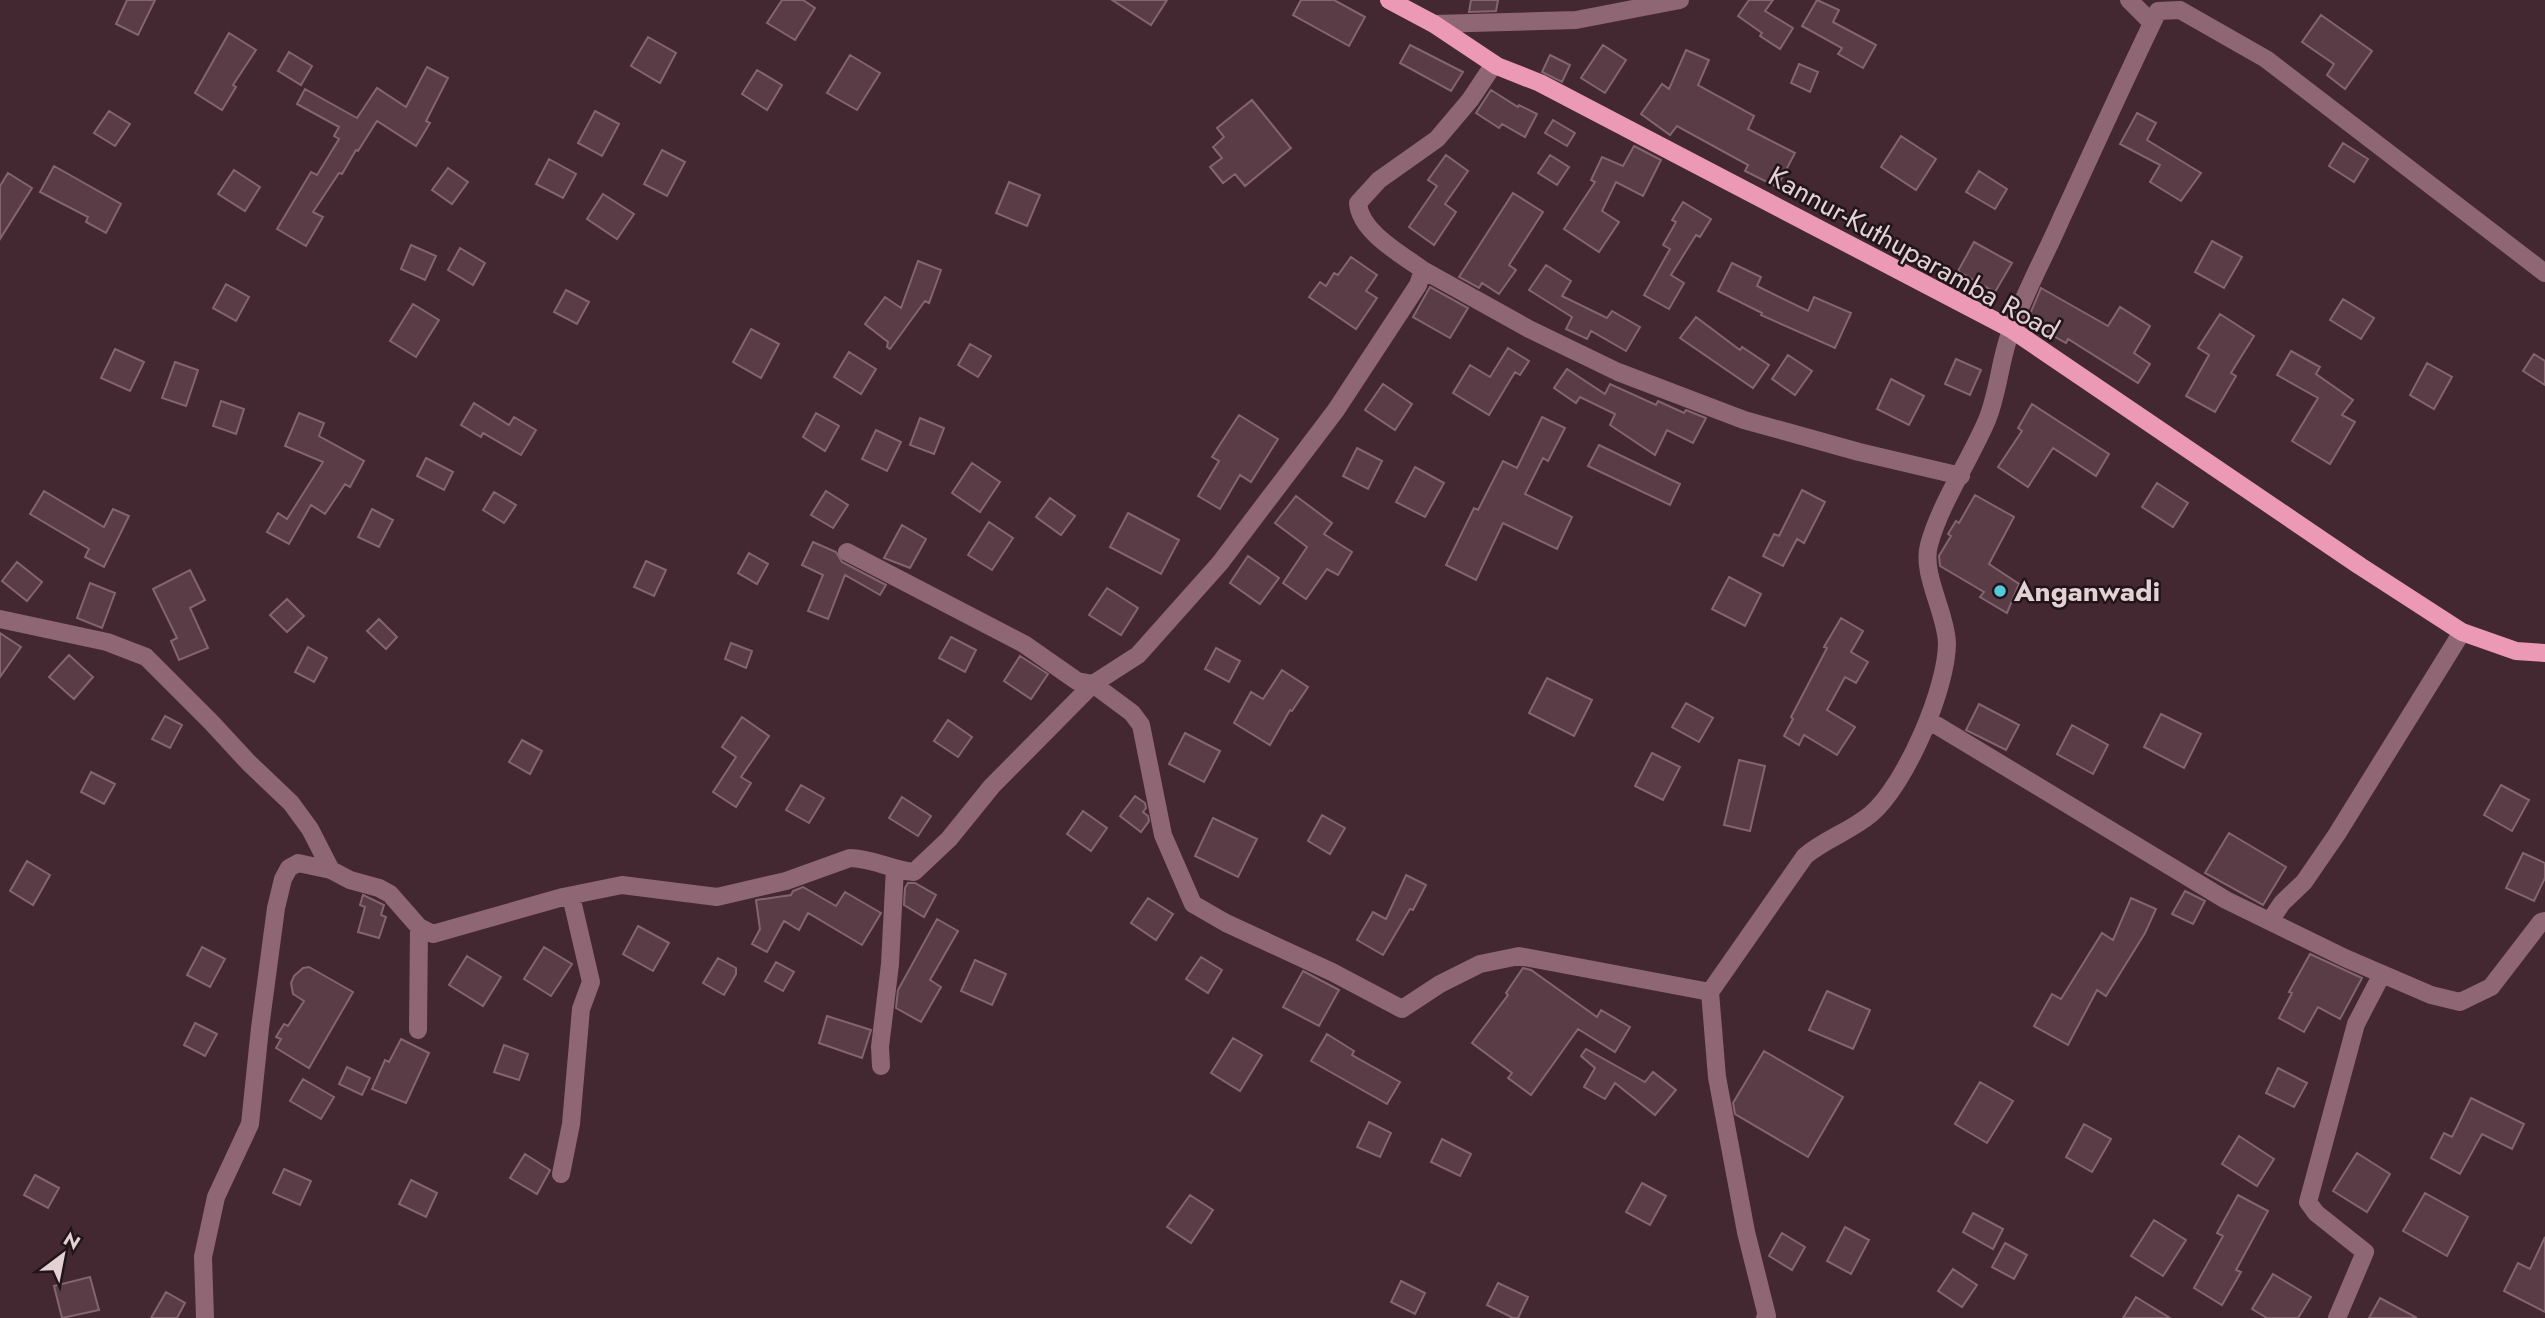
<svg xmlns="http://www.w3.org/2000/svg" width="2545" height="1318" font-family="Jost,sans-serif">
	<rect width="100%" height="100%" fill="#432831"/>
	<!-- building -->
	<path fill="#593c46" stroke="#84646f" stroke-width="2" d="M127 0H155L138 35 116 24Z
		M782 0H803L815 8 795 40 767 23Z
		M1112 0H1167L1151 25Z
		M1301 0H1334L1365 17 1349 46 1293 15Z
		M1471 0H1498L1496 11 1469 12Z
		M1749 0H1773L1765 11 1793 28 1780 49 1760 36 1762 33 1738 16Z
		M1817 0 1839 10 1833 22 1876 45 1863 68 1838 54 1842 48 1802 26Z
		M2321 15 2372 51 2345 89 2327 75 2334 64 2302 42Z
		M229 33 256 50 233 85 236 87 222 110 195 93Z
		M648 37 676 53 660 83 631 66Z
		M1410 45 1463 72 1451 91 1400 63Z
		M1603 45 1626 60 1605 93 1581 78Z
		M1686 50 1709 60 1698 85 1754 116 1748 129 1795 153 1777 187 1745 171 1748 165 1677 126 1670 135 1641 114 1662 84 1669 89Z
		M289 52 312 66 301 85 278 71Z
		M850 55 880 73 857 110 827 93Z
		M1550 55 1570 65 1562 82 1542 72Z
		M1799 64 1818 72 1810 92 1791 83Z
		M427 67 448 78 426 121 430 123 416 146 377 121 358 151 356 150 342 174 339 173 313 212 323 217 306 246 277 229 311 172 317 175 339 139 334 136 339 127 297 104 305 89 357 118 377 88 406 107Z
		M757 70 782 85 767 110 742 94Z
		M1491 90 1518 107 1519 105 1537 114 1525 137 1502 124 1499 128 1476 113Z
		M1252 100 1291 148 1245 186 1235 174 1223 183 1210 167 1222 158 1213 147 1224 137 1217 128Z
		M109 111 130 124 115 146 94 133Z
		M595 111 619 124 602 156 578 143Z
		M2137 113 2156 123 2147 140 2201 173 2181 201 2150 182 2160 165 2120 144Z
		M1553 120 1575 133 1567 146 1545 133Z
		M1901 136 1936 159 1916 190 1881 167Z
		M2343 143 2368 159 2354 182 2329 166Z
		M1634 146 1661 160 1643 196 1616 182 1602 211 1619 222 1599 252 1564 229 1595 182 1591 180 1602 157 1623 166Z
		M662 150 685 162 667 196 644 184Z
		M1446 155 1468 171 1445 204 1456 212 1434 245 1409 227 1437 186 1428 180Z
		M1550 155 1569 167 1557 185 1538 173Z
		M549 159 576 174 563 198 536 184Z
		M54 166 121 204 106 233 86 222 88 217 40 192Z
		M448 168 468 182 452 204 432 190Z
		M234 170 260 187 245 211 218 194Z
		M1979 171 2007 189 1995 209 1966 192Z
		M8 173 32 188 0 239V186Z
		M1009 182 1040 195 1027 226 996 213Z
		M1513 193 1543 212 1509 265 1516 270 1499 294 1482 283 1479 288 1459 277Z
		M603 194 634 214 617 239 587 219Z
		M1683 202 1711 219 1700 237 1696 235 1671 275 1684 283 1669 309 1644 295 1670 249 1663 245 1676 222 1672 220Z
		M2212 241 2242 257 2224 288 2195 272Z
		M1974 242 2012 263 1995 292 1958 271Z
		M411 245 436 256 425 280 401 269Z
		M460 248 485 263 473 285 448 270Z
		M1351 257 1377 275 1366 291 1377 298 1356 329 1309 297 1320 282 1326 286 1334 273 1338 275Z
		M918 261 941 270 929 303 925 301 890 349 887 347 888 342 865 324 885 297 901 308Z
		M1732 263 1761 277 1757 286 1808 311 1814 297 1851 313 1835 348 1761 315 1762 313 1718 291Z
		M1546 265 1571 281 1562 296 1607 318 1612 311 1640 327 1626 351 1591 331 1587 339 1566 329 1572 317 1529 290Z
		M226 284 249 297 236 321 213 308Z
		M1430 287 1468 308 1450 338 1413 317Z
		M2041 288 2108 326 2120 307 2150 326 2134 353 2150 364 2138 383 2068 339 2066 343 2027 321Z
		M566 290 589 302 577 324 554 312Z
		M2343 299 2374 318 2361 339 2330 320Z
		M413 304 439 320 416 357 390 341Z
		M2220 314 2254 336 2231 373 2236 376 2215 412 2186 396 2209 355 2198 348Z
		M1696 317 1740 350 1742 347 1769 365 1753 388 1680 338Z
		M751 329 779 344 761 378 733 362Z
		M970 344 991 356 978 377 958 365Z
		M1508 348 1529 361 1520 375 1515 372 1489 415 1453 393 1470 365 1490 377Z
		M115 349 144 362 130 391 101 378Z
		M2291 351 2320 367 2316 374 2353 400 2342 415 2355 422 2330 464 2292 441 2318 398 2277 375Z
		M849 352 876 369 861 394 834 377Z
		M2534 354 2545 361V385L2523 371Z
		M1788 355 1812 371 1795 395 1772 379Z
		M1956 359 1981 370 1970 395 1945 384Z
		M175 362 198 370 186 406 162 398Z
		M2427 363 2452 377 2434 409 2410 395Z
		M1567 369 1605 394 1610 384 1656 405 1658 401 1684 413 1686 410 1706 418 1693 443 1667 430 1655 455 1610 425 1615 414 1580 397 1576 403 1554 388Z
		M1891 379 1924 396 1909 425 1877 409Z
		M1383 384 1412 404 1395 430 1365 410Z
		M221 401 244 409 236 434 213 426Z
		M474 403 509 425 514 417 536 430 521 455 483 433 481 437 461 425Z
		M2032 404 2109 454 2096 476 2053 448 2028 487 1998 467 2022 431 2018 428Z
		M299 413 324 423 319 436 364 461 350 487 345 484 325 514 311 505 289 544 267 532 278 513 287 519 323 462 285 446Z
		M816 413 839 426 825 451 803 437Z
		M1239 415 1278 439 1251 482 1240 475 1220 509 1198 496 1219 461 1212 457Z
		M1542 417 1565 428 1548 461 1543 458 1525 494 1572 517 1557 549 1503 523 1476 580 1446 565 1474 508 1478 510 1503 461 1517 468Z
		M920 418 944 428 934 454 910 445Z
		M876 430 901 442 887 471 862 459Z
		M1599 445 1680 484 1670 505 1588 466Z
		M1357 448 1382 461 1368 489 1343 476Z
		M426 458 453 472 444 490 417 476Z
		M972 463 1000 482 980 512 952 493Z
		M1415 467 1444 483 1425 517 1396 502Z
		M2157 483 2188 503 2173 527 2142 507Z
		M1802 490 1825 502 1804 543 1797 539 1783 566 1763 556 1774 534 1779 536Z
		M44 491 104 527 113 509 129 516 104 567 85 557 89 549 30 514Z
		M826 491 848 505 833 528 811 515Z
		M494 492 516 505 504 523 483 510Z
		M1975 495 2014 517 1989 564 2019 584 2007 613 1980 597 1984 592 1940 566 1939 556 1951 536 1948 534 1956 521 1959 523Z
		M1296 496 1332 523 1324 534 1352 552 1338 575 1327 569 1306 599 1283 583 1307 547 1275 523Z
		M1050 498 1075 516 1061 535 1036 517Z
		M372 509 393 520 379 547 358 537Z
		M1128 513 1179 540 1161 574 1110 547Z
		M989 522 1013 538 992 570 968 555Z
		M902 525 926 539 910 568 884 558Z
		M813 542 836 552 842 562 886 585 880 595 845 575 828 619 808 611 823 575 802 565Z
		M749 553 768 564 757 584 738 573Z
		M1248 556 1279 578 1260 604 1230 583Z
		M646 561 666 570 654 596 634 587Z
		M17 562 42 582 27 601 2 581Z
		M190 570 205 600 190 608 208 648 179 660 171 641 177 638 153 589Z
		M1729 577 1761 594 1745 626 1712 609Z
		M90 583 115 593 102 628 77 618Z
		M1107 588 1138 608 1121 635 1089 615Z
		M287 599 304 616 287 632 270 615Z
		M1841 618 1863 631 1851 652 1868 662 1856 683 1845 677 1827 710 1855 727 1837 755 1804 735 1799 745 1784 736 1793 719 1791 717 1827 648 1824 647Z
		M379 619 397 637 386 649 367 631Z
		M0 633 21 647 0 677Z
		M951 637 976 650 965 672 939 658Z
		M731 643 752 651 746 668 725 659Z
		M308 647 327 658 314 682 295 672Z
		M1216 648 1240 661 1229 682 1205 669Z
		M69 655 93 677 74 699 49 677Z
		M1020 656 1048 674 1031 699 1004 681Z
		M1282 670 1308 687 1292 711 1290 710 1270 745 1234 723 1251 692 1263 699Z
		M1547 678 1592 700 1574 736 1529 713Z
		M1686 703 1713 718 1699 742 1672 727Z
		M1979 704 2019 725 2006 750 1966 730Z
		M2161 714 2201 734 2184 768 2144 747Z
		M165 716 182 725 170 748 152 739Z
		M742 717 769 736 741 777 751 783 736 807 713 792 736 757 722 747Z
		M948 720 972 737 958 757 934 741Z
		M2072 725 2108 745 2093 774 2057 754Z
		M1185 733 1220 751 1204 782 1169 764Z
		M522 740 542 751 530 774 509 762Z
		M1652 753 1680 767 1663 800 1635 786Z
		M1739 760 1765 766 1750 831 1724 825Z
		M91 772 115 784 104 804 81 792Z
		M801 785 824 798 809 823 786 810Z
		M2501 785 2529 800 2512 831 2484 815Z
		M1135 796 1145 803 1146 808 1143 812 1148 816 1149 821 1141 832 1120 816Z
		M902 797 931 816 918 836 889 818Z
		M1083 811 1107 828 1091 851 1067 834Z
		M1322 815 1345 828 1330 854 1308 841Z
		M1213 818 1257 839 1238 877 1195 856Z
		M2229 833 2286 867 2263 905 2205 873Z
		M2523 853 2545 863V878L2534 901 2506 888Z
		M27 861 50 875 33 905 10 891Z
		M1406 875 1426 885 1413 910 1410 909 1383 955 1357 940 1373 912 1386 919Z
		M908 883H915L936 895 924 917 904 905 905 888Z
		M803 887 836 906 845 892 881 913 862 945 808 913 799 930 784 921 767 952 752 944 760 929 756 900 791 895 793 891Z
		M2185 891 2205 901 2193 924 2172 914Z
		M363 895 384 905 381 915 386 917 379 938 358 932 365 907 360 905Z
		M1148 898 1173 914 1156 940 1131 923Z
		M2131 898 2156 909 2145 933 2106 996 2097 990 2068 1045 2034 1026 2052 994 2061 999 2102 933 2113 940Z
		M937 919 958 931 930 980 941 987 921 1022 896 1008 898 990Z
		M638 926 669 943 653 971 623 954Z
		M202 947 225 959 210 987 187 975Z
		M544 947 572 964 551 996 524 979Z
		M2310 954 2362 978 2340 1019 2318 1007 2304 1032 2279 1018 2292 993 2289 992Z
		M467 956 501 977 483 1006 449 985Z
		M1201 957 1222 970 1208 993 1186 979Z
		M718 958 736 968V974L724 995 703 983Z
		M975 960 1006 974 992 1005 961 991Z
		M776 962 794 972 783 991 765 981Z
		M309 967 353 992 309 1068 276 1048 281 1039 276 1037 284 1024 288 1026 304 1001 293 994 291 983 294 976 303 968Z
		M1523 968 1531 970 1597 1017 1601 1010 1630 1027 1615 1052 1578 1029 1531 1095 1508 1078 1512 1073 1472 1043 1508 995 1506 993Z
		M1303 971 1339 990 1319 1026 1283 1007Z
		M1827 991 1870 1010 1853 1049 1809 1030Z
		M827 1016 871 1030 862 1058 819 1043Z
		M195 1023 217 1034 205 1056 184 1045Z
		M1327 1034 1354 1051 1352 1055 1400 1082 1387 1104 1311 1061Z
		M1233 1038 1262 1055 1240 1091 1211 1073Z
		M401 1039 429 1053 406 1103 372 1089 385 1060 389 1062Z
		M504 1045 528 1054 519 1080 494 1072Z
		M1586 1049 1645 1082 1653 1072 1676 1090 1655 1115 1615 1083 1605 1099 1584 1087 1595 1068 1581 1056Z
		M1764 1051 1843 1097 1808 1157 1735 1114 1733 1103Z
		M347 1067 370 1078 362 1095 339 1084Z
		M2278 1068 2307 1083 2294 1107 2266 1093Z
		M303 1079 334 1097 321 1119 290 1101Z
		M1980 1082 2013 1101 1987 1143 1955 1124Z
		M2471 1098 2524 1124 2512 1149 2482 1134 2460 1174 2431 1158 2444 1133 2452 1137Z
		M1369 1122 1391 1133 1380 1157 1357 1147Z
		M2084 1124 2111 1139 2092 1172 2066 1157Z
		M2239 1136 2274 1159 2257 1186 2222 1164Z
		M1442 1139 1471 1154 1460 1176 1431 1162Z
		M2357 1153 2390 1174 2367 1212 2333 1191Z
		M525 1154 550 1170 537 1194 510 1178Z
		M284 1169 311 1181 300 1205 273 1193Z
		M35 1175 59 1188 48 1208 24 1195Z
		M411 1180 437 1193 426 1217 399 1204Z
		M1642 1183 1666 1196 1650 1225 1626 1212Z
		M2425 1193 2468 1217 2447 1256 2403 1231Z
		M1190 1195 1213 1210 1191 1243 1167 1227Z
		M2238 1195 2268 1211 2236 1270 2241 1272 2222 1305 2194 1288 2223 1236 2217 1233Z
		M1973 1213 2003 1229 1993 1249 1963 1232Z
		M2154 1220 2186 1240 2163 1276 2131 1256Z
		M1845 1227 1869 1240 1851 1274 1827 1261Z
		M1782 1233 1805 1247 1792 1270 1769 1256Z
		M2545 1237V1312L2504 1291 2518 1263 2530 1269Z
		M2005 1243 2027 1255 2014 1279 1992 1267Z
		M1953 1269 1977 1285 1962 1307 1938 1291Z
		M2273 1274 2311 1297 2298 1318H2267L2252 1309Z
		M90 1277 99 1310 62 1318 54 1286Z
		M1401 1281 1425 1293 1415 1314 1391 1302Z
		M1498 1283 1528 1297 1518 1318H1513L1487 1305Z
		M166 1292 185 1303 177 1318H151Z
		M2136 1297 2170 1318H2123Z
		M2380 1298 2417 1318H2369Z"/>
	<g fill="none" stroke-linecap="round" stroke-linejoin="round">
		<!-- minor -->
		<path stroke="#8f6674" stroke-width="18" d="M2129 0 2152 23
			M1434 24 1576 20 1680 0
			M1423 270 1529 329 1618 372 1744 420 1859 452 1961 476
			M847 552 1024 644 1077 681 1093 684 1132 713 1141 725 1163 835 1193 904 1226 923 1332 972 1402 1009 1440 984 1480 964 1519 956 1710 992
			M0 619 107 642 146 657 211 722 249 763 291 803 310 829 331 870
			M1928 720 2226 900 2345 958 2431 995 2460 1002 2491 987 2541 922 2545 921
			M2270 921 2282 903 2304 882 2337 834 2462 632
			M418 1030 419 927
			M881 1066 880 1047 890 964 895 868
			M561 1174 571 1124 581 1009 591 982 571 896
			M205 1318 203 1257 216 1197 250 1124 260 1028 276 908 283 879 289 868 298 863 331 870 350 880 379 888 390 894 419 927 433 934 563 897 622 885 717 897 786 881 850 858C872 858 892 870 914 872L949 839 992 786 1093 684 1138 655 1220 563 1336 410 1418 285 1423 270C1401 254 1360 232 1358 203L1379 180 1437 139 1470 100 1494 64
			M1765 1318 1767 1316 1746 1232 1717 1077 1710 992 1805 856C1825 839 1851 831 1871 814 1906 784 1947 688 1947 643 1946 612 1921 574 1929 545 1940 504 1970 460 1987 420 1999 391 2000 357 2012 328 2026 290 2046 254 2062 217 2094 148 2125 79 2158 11L2180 10 2266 59 2545 273
			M2337 1318 2365 1252 2316 1213 2308 1202 2356 1024 2382 974"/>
		<!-- major -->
		<path stroke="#ec99b6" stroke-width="18" d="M1389 0 1434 24 1497 66 1540 83 2011 329 2360 566 2462 632 2516 651 2545 653"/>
	</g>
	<!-- markers -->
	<circle fill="#53cbdb" stroke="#211519" stroke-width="2.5" cx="2000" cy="591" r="7"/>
	<g text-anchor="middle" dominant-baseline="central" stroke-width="5" stroke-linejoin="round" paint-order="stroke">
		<!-- street labels -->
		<g font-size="28" fill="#e3d1d6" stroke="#211519">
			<text transform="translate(1914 253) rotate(29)">Kannur-Kuthuparamba Road</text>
		</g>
		<!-- poi labels -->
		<g font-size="28" font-weight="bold" fill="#e3d1d6" stroke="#211519" text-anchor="start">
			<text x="2014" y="591">Anganwadi</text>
		</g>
	</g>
	<!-- north arrow -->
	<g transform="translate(63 1255) rotate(32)" stroke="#211519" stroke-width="5" paint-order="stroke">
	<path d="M0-5L12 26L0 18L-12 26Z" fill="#e3d1d6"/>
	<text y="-10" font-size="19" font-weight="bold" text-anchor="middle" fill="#e3d1d6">N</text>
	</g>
</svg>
